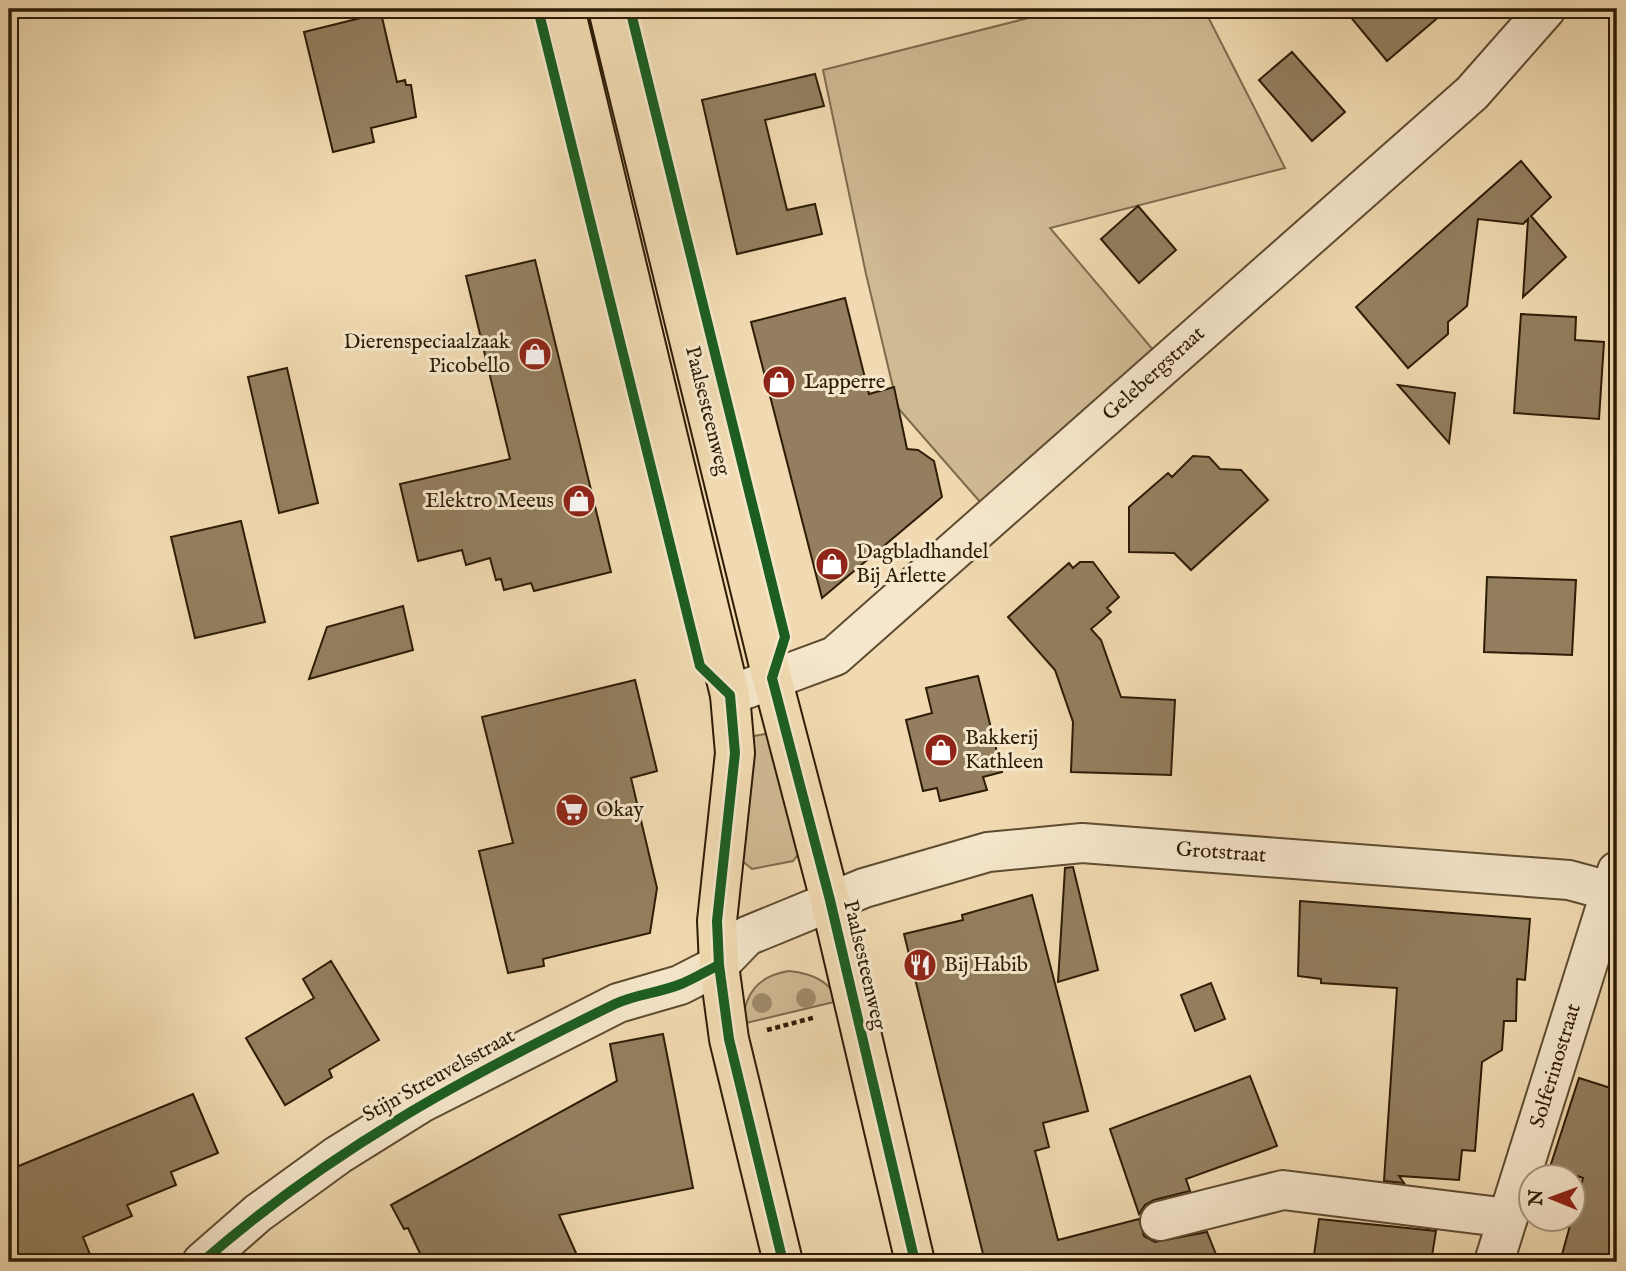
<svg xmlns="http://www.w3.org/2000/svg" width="1626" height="1271" font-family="'IM FELL English',serif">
	<rect width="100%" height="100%" fill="#f1dab1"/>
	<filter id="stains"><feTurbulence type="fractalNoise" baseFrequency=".00286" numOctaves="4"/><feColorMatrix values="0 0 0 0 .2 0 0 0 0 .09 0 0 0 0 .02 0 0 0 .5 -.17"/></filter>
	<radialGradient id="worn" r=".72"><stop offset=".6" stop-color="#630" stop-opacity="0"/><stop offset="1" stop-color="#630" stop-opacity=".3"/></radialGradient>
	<!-- green -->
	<path fill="#d0ba94" stroke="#7e6b4d" stroke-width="2" d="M1064 9H1204L1285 168 1050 228 1154 351 981 503 898 408 866 274 823 70Z
		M765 734 771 736 801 851 793 861 752 869 741 860 750 746 754 736Z
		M789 971C810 973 830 980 838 1001L742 1024C745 994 757 976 789 971Z"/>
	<!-- building -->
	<path fill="#937f5f" stroke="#2d1c06" stroke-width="2" d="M1344 9H1448L1387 61Z
		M381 13 397 82 405 80 406 85H411L416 117 371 128 374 142 333 152 304 32Z
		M1292 52 1345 112 1312 141 1259 80Z
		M815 74 824 106 765 120 787 210 815 204 822 234 737 254 702 100Z
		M1521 161 1551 197 1531 216 1566 257 1523 297 1528 219 1523 224 1478 219 1467 306 1448 322V334L1408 368 1356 307Z
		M1138 206 1176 250 1139 283 1101 239Z
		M535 260 611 572 534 591 531 583 504 590 501 579 496 580 490 558 466 565 462 550 418 561 400 484 510 459 466 276Z
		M845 298 869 394 894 387 907 449 918 450 934 461 942 497 822 598 751 322Z
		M1521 314 1576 317 1575 340 1604 342 1599 419 1514 413Z
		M287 368 318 503 279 513 248 377Z
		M1398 385 1455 393 1449 443Z
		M1193 456 1209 457 1220 469 1241 470 1268 500 1191 570 1174 553 1129 552V507L1168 473 1172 477Z
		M241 521 265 622 195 638 171 537Z
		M1080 562H1093L1119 597 1107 608 1111 612 1091 629 1101 640 1121 697 1175 700 1171 775 1071 772 1073 722 1055 670 1008 617 1069 563 1073 568Z
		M1487 577 1576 580 1572 655 1484 652Z
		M403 606 413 650 309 679 327 627Z
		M978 676 1002 772 983 777 987 790 940 801 937 788 923 791 906 720 932 713 926 688Z
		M635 680 657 771 631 778 657 888 650 933 543 959 544 966 508 973 479 851 513 843 482 717Z
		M1073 867 1098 970 1058 982 1065 868Z
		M1032 895 1088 1111 1043 1123 1049 1147 1035 1151 1058 1240 1139 1219 1144 1236 1155 1242 1207 1232 1219 1262H985L904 934 963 920 962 915Z
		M1300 901 1530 919 1525 980 1517 979 1516 1021H1504L1502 1050 1482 1062 1475 1151 1462 1150 1459 1180 1399 1176 1404 1183 1384 1181 1397 988 1321 983V979L1298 976Z
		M331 961 379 1040 329 1070 332 1077 285 1105 246 1038 314 998 303 979Z
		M1211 983 1225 1019 1195 1031 1181 995Z
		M663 1034 693 1188 559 1215 580 1262H424L408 1228 404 1229 391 1205 617 1081 610 1044Z
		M1250 1076 1277 1146 1186 1179 1190 1191 1154 1200 1145 1205 1139 1214 1110 1129Z
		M1579 1078 1617 1090V1262H1560L1583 1178 1550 1167Z
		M193 1094 218 1153 171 1172 176 1185 127 1205 132 1216 83 1237 93 1262H9V1170Z
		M1319 1219 1436 1231 1431 1262H1313Z"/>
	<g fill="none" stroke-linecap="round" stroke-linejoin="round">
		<defs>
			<path id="minor" d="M730 695 835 656 1472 93 1546 9
				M1160 1221 1283 1190 1508 1218
				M202 1262 258 1213 338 1155 423 1102 618 1003 680 985 719 965 747 936 864 888 988 852 1082 843 1569 880 1617 893
				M1494 1262 1617 871"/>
			<path id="major" d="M565 9 730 695 735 753 717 921 719 965 729 1039 783 1262
				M608 9 772 678 830 900 915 1262"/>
		</defs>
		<!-- minor casing -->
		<use href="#minor" stroke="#5e4c31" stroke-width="42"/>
		<!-- major casing -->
		<use href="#major" stroke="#2d1c06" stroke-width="42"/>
		<!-- path -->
		<path stroke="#2d1c06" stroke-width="4.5" stroke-dasharray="5 3.5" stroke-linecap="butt" d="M767 1030 816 1017"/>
		<!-- minor -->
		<use href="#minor" stroke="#f6e7cc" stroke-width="38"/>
		<!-- major -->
		<use href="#major" stroke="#f1dab1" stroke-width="38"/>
		<defs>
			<path id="cycleway" d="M538 9 700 666 730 695 735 753 717 921 719 965 729 1039 783 1262
				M630 9 785 637 772 678 830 900 915 1262
				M202 1262C330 1150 463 1078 615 1004 636 994 659 993 681 984 694 979 706 971 719 965"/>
		</defs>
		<!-- cycleway casing -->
		<use href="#cycleway" stroke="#f6e7cc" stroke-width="15"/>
		<!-- cycleway -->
		<use href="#cycleway" stroke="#1b5e20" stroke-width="10"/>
	</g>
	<!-- trees -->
	<g fill="#a08b6b">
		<circle cx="806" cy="998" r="10"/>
		<circle cx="762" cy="1003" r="10"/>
	</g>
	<!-- icons -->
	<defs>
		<symbol id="shop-disc" viewBox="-11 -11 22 22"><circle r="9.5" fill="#8f2418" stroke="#f6e7cc"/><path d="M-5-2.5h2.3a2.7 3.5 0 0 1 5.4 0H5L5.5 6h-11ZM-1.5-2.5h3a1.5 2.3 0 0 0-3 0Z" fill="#fff"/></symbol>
		<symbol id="supermarket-disc" viewBox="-11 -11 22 22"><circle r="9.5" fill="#8f2418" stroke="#f6e7cc"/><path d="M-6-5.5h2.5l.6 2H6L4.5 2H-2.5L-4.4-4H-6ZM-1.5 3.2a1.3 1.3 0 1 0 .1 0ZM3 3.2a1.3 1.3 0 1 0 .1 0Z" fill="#fff"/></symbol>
		<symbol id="restaurant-disc" viewBox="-11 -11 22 22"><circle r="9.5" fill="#8f2418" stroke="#f6e7cc"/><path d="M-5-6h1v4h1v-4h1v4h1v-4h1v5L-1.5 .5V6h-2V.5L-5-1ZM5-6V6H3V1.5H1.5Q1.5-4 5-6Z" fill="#fff"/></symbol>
	</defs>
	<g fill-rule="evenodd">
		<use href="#shop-disc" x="516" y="335" width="38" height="38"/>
		<use href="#shop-disc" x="760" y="363" width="38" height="38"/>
		<use href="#shop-disc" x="560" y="482" width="38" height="38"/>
		<use href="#shop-disc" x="813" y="545" width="38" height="38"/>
		<use href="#shop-disc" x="922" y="731" width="38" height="38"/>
		<use href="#supermarket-disc" x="553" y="791" width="38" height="38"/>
		<use href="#restaurant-disc" x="901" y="946" width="38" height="38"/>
	</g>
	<g text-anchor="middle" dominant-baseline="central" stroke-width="6" stroke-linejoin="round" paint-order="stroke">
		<!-- poi labels -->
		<g font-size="21" fill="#2d1c06" stroke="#f6e7cc" text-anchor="start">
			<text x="510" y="342" text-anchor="end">Dierenspeciaalzaak<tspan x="510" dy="24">Picobello</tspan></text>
			<text x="804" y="382">Lapperre</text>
			<text x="554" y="501" text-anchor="end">Elektro Meeus</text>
			<text x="856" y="552">Dagbladhandel<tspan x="856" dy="24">Bij Arlette</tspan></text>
			<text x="965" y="738">Bakkerij<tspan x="965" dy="24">Kathleen</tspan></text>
			<text x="596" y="810">Okay</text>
			<text x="944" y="965">Bij Habib</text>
		</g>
		<!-- street labels -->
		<g font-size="21" fill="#2d1c06" stroke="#f6e7cc">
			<text transform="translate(1154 374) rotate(-42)">Gelebergstraat</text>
			<text transform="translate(707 411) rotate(76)">Paalsesteenweg</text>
			<text transform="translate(1221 853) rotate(4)">Grotstraat</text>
			<text transform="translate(864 965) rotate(77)">Paalsesteenweg</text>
			<text transform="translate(1556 1066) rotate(-73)">Solferinostraat</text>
			<text transform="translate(439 1076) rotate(-29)">Stijn Streuvelsstraat</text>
		</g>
	</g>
	<!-- margin -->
	<rect width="1626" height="1271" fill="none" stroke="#f1dab1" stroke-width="35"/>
	<rect x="10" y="10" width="1605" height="1250" fill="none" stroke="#2d1c06" stroke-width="3.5"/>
	<rect x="18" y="18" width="1591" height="1236" fill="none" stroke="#2d1c06" stroke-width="2"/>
	<!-- north arrow -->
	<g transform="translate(1552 1198) rotate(271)"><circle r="33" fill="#f6e7cc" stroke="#a6967d" stroke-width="2"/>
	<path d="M0-5L12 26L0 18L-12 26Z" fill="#8f2418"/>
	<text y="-10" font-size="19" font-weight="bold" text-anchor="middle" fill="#2d1c06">N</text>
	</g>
	<rect width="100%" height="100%" filter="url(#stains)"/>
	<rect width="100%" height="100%" fill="url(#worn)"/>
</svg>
